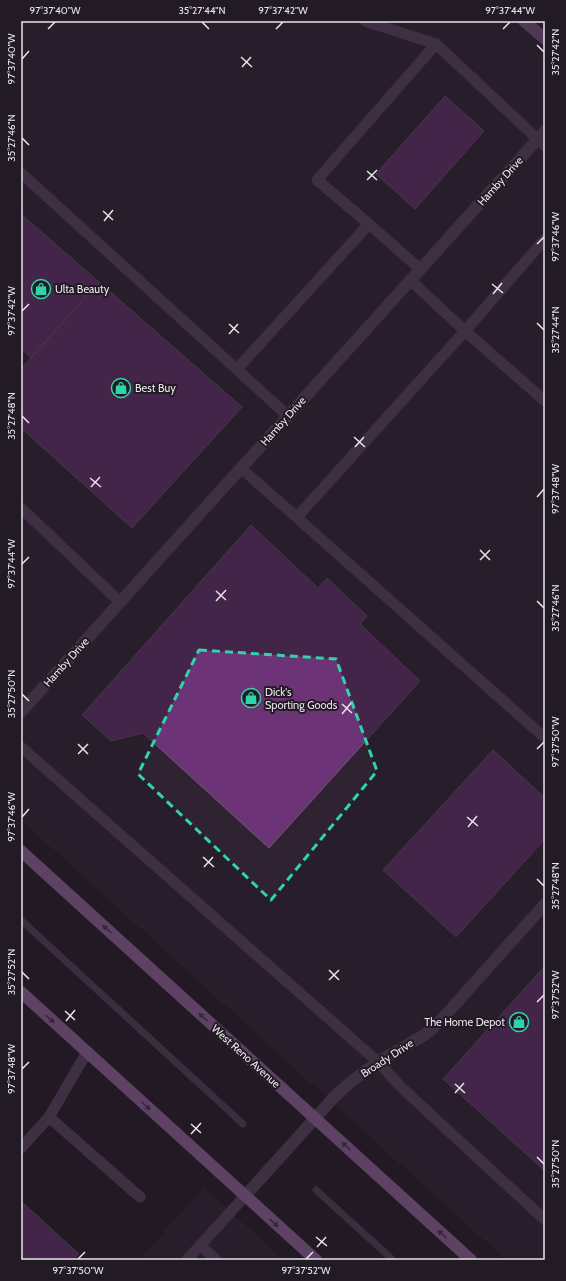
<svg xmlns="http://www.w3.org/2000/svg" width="566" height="1281" font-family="Cabin,sans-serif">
	<rect width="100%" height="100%" fill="#221a24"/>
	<!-- built -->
	<path fill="#2f2332" d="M21 21H545V1260H506L21 820Z
		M204 1187 283 1260H139Z"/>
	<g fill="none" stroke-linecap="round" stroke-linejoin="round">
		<!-- stream -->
		<path stroke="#5a465f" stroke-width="7" d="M21 920 243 1124
			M316 1190 393 1260"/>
	</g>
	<!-- building -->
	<path fill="#6c3477" stroke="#695f6b" d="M445 96 484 131 415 209 376 174Z
		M21 214 99 282 31 358 21 348Z
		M99 282 242 407 132 528 21 428V369Z
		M251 525 318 588 327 578 367 616 360 624 420 681 269 848 143 733 111 741 82 715Z
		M493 750 545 798V839L456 937 383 870Z
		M545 966V1171L443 1079Z
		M21 1201 79 1254 73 1260H21Z"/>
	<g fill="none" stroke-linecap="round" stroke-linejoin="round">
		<!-- lane -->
		<path stroke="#614966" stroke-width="11" d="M436 44 545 146
			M21 173 288 416
			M369 224 420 269
			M410 280 465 331 545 401
			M237 369 369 224 317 180 436 44 365 21
			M241 468 545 738
			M21 508 120 602
			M297 517 465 331 545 239
			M21 747 378 1062 401 1087 545 1220
			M49 1117 140 1197
			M21 1148 49 1117 87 1052
			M200 1245 216 1260
			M187 1260 245 1196"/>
		<!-- street -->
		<path stroke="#614966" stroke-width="12" d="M21 712 545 131
			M245 1196 336 1095 352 1081 378 1062 426 1034 442 1019 545 904"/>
		<!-- secondary -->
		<path stroke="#87618f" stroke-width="12" d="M524 21 545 39"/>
		<!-- primary -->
		<path stroke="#a573af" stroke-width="12" d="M21 851 471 1260
			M21 992 316 1260"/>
	</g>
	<!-- one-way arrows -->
	<defs><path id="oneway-solid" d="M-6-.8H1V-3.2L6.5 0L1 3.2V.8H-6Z"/></defs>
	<g fill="#503955">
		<use href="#oneway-solid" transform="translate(107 929) rotate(-138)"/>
		<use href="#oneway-solid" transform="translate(203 1017) rotate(-138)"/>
		<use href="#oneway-solid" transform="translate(50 1019) rotate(42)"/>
		<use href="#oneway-solid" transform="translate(146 1106) rotate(42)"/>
		<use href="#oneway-solid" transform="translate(346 1146) rotate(-138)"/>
		<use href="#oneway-solid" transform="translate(274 1223) rotate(42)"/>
		<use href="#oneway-solid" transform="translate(442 1234) rotate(-138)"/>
	</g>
	<!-- marked area -->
	<path d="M0 0H566V1281H0ZM199 650 336 659 377 771 271 900 138 774Z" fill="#221a24" fill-opacity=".55" fill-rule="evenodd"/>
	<path fill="none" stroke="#2fd4aa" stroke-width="3" stroke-dasharray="8 5" stroke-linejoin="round" d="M199 650 336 659 377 771 271 900 138 774Z"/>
	<!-- ticks -->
	<path fill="none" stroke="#eae4eb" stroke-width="1.5" d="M202 22 209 29M48 29 55 22M276 29 283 22M503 29 510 22M537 45 544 52M241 57 252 67M22 59 29 51M242 67 251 57M22 138 29 145M367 171 377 180M367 180 377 170M103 211 113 220M104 221 113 210M537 244 544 237M492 284 503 293M493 294 502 283M22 311 29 304M537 323 544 330M229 324 239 333M229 334 238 324M22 416 29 423M354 437 365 447M355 447 364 437M90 478 101 487M91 487 100 477M537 497 544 489M480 550 490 560M480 560 490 550M22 564 29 557M216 591 226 600M216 601 226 590M537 601 544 608M22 694 29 701M342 704 352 713M342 714 351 703M78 744 88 754M537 749 544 742M78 754 88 744M22 817 29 809M467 817 478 826M468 827 477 816M203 857 214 867M204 867 213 857M537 879 544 886M329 970 339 980M22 972 29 979M329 980 339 970M537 1002 544 995M65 1011 75 1020M66 1021 75 1010M22 1069 29 1062M455 1084 465 1093M455 1093 464 1083M191 1124 201 1133M191 1134 201 1123M537 1157 544 1164M316 1237 327 1246M317 1247 326 1237M78 1259 85 1252M306 1259 313 1252"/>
	<!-- icons -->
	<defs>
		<symbol id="shop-ring" viewBox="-11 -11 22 22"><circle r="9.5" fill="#221a24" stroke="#2fd4aa" stroke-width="1.5"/><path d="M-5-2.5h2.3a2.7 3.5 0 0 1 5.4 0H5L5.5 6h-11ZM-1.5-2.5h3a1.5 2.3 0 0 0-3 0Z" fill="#2fd4aa"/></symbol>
	</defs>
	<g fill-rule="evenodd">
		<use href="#shop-ring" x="30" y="278" width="22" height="22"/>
		<use href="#shop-ring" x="110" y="377" width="22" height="22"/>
		<use href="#shop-ring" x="240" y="687" width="22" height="22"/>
		<use href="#shop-ring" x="508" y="1011" width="22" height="22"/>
	</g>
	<g text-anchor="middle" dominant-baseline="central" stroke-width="4" stroke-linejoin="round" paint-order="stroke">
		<!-- street labels -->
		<g font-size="11" fill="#eae4eb" stroke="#221a24">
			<text transform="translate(500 181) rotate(-48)">Hamby Drive</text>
			<text transform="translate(283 421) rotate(-48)">Hamby Drive</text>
			<text transform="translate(66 662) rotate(-48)">Hamby Drive</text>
			<text transform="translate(246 1056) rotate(42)">West Reno Avenue</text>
			<text transform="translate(387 1058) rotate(-33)">Broady Drive</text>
		</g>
		<!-- poi labels -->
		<g font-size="11" fill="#eae4eb" stroke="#221a24" text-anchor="start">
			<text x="55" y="289">Ulta Beauty</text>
			<text x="135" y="388">Best Buy</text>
			<text x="265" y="692">Dick's<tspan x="265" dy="13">Sporting Goods</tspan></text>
			<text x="505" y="1022" text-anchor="end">The Home Depot</text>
		</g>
	</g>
	<!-- border -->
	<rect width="566" height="1281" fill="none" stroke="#221a24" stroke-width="44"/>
	<rect x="22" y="22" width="522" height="1237" fill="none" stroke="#eae4eb" stroke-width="1.5"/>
	<g font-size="10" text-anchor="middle" fill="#eae4eb">
		<text x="55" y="14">97°37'40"W</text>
		<text x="202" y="14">35°27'44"N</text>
		<text x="283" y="14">97°37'42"W</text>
		<text x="510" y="14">97°37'44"W</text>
		<text transform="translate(555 52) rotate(-90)" y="4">35°27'42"N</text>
		<text transform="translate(11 59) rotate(-90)" y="4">97°37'40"W</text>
		<text transform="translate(11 138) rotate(-90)" y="4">35°27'46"N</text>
		<text transform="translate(555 237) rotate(-90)" y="4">97°37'46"W</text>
		<text transform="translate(11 311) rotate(-90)" y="4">97°37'42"W</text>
		<text transform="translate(555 330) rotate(-90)" y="4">35°27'44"N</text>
		<text transform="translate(11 416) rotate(-90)" y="4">35°27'48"N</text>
		<text transform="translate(555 489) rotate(-90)" y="4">97°37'48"W</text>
		<text transform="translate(11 564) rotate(-90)" y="4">97°37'44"W</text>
		<text transform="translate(555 608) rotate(-90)" y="4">35°27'46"N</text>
		<text transform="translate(11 694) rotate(-90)" y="4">35°27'50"N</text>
		<text transform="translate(555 742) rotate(-90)" y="4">97°37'50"W</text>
		<text transform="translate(11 817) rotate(-90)" y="4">97°37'46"W</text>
		<text transform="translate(555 886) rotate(-90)" y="4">35°27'48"N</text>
		<text transform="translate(11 972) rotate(-90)" y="4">35°27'52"N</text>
		<text transform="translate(555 995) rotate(-90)" y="4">97°37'52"W</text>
		<text transform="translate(11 1069) rotate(-90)" y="4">97°37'48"W</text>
		<text transform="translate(555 1164) rotate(-90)" y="4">35°27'50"N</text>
		<text x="78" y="1274">97°37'50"W</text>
		<text x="306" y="1274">97°37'52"W</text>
	</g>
</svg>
